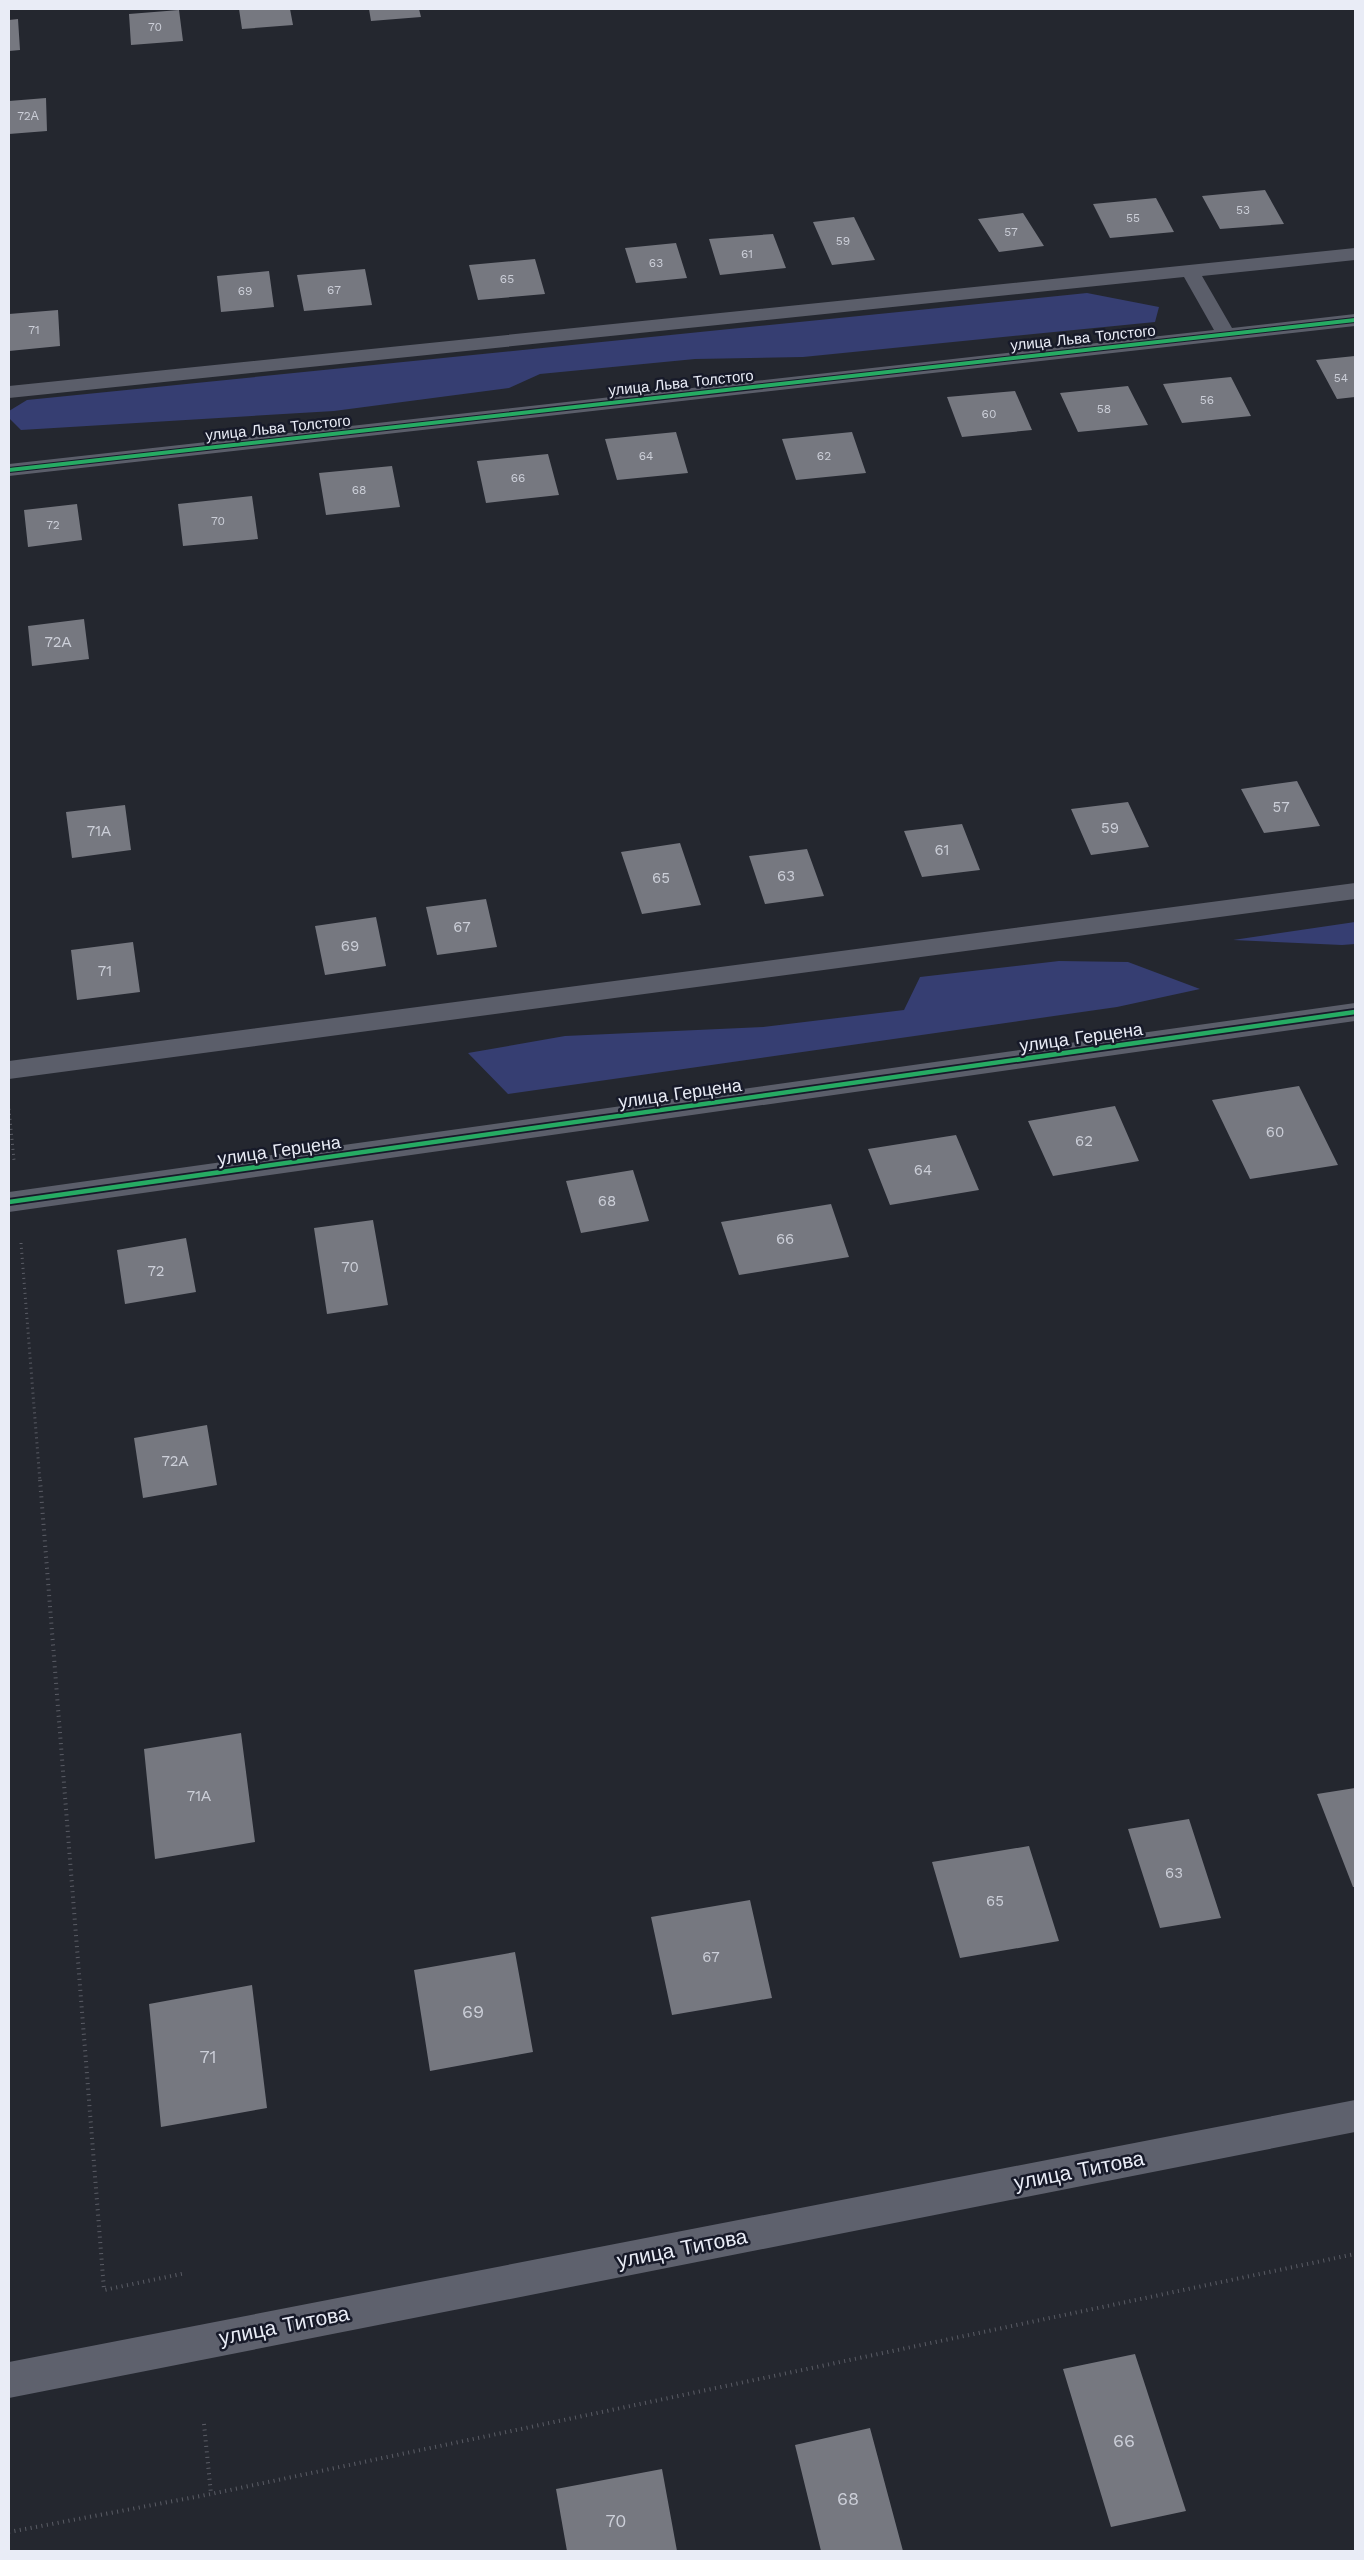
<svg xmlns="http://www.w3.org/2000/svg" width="1364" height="2560" font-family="'Work Sans',sans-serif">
	<rect width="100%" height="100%" fill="#24272f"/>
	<!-- green -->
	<path fill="#363e72" d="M1087 293 1159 307 1155 322 803 357 695 359 540 374 509 388 334 411 21 430 9 418V411L27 400Z
		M1355 922V944L1342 945 1233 940Z
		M1059 961 1128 962 1200 989 1117 1007 508 1094 468 1053 565 1036 763 1027 904 1010 920 977Z"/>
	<!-- building -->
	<path fill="#767880" d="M239 9H290L293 25 242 29Z
		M369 9H419L421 17 371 21Z
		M179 10 183 41 131 45 129 14Z
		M18 19 20 50 9 51V20Z
		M46 98 47 131 9 134V101Z
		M1265 190 1284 224 1220 229 1202 196Z
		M1156 198 1174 232 1110 238 1093 204Z
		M1023 213 1044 246 999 252 978 219Z
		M854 217 875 260 832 265 813 222Z
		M773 234 786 268 720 275 709 239Z
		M676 243 687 278 636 283 625 248Z
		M535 259 545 294 478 300 469 265Z
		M365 269 372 305 304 311 297 275Z
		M269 271 274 307 221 312 217 276Z
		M58 310 60 346 9 351V314Z
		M1355 356V397L1337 399 1316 360Z
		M1231 377 1251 416 1182 423 1163 384Z
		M1128 386 1148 425 1078 432 1060 393Z
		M1015 391 1032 430 962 437 947 397Z
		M676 432 688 473 617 480 605 439Z
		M852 432 866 473 796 480 782 439Z
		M548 454 559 495 486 503 477 461Z
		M392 466 400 507 326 515 319 473Z
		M252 496 258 539 183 546 178 504Z
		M77 504 82 540 28 547 24 510Z
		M84 619 89 659 32 666 28 626Z
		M1297 781 1320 826 1264 833 1241 789Z
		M1128 802 1149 847 1091 855 1071 809Z
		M125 805 131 850 72 858 66 812Z
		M962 824 980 870 922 877 904 831Z
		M680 843 701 905 642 914 621 852Z
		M807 849 824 896 765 904 749 856Z
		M486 899 497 947 437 955 426 907Z
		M376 917 386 966 325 975 315 926Z
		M133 942 140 992 77 1000 71 950Z
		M1299 1086 1338 1165 1250 1179 1212 1100Z
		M1115 1106 1139 1161 1053 1176 1028 1121Z
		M956 1135 979 1190 890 1205 868 1149Z
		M633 1170 649 1221 581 1233 566 1181Z
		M831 1204 849 1257 739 1275 721 1222Z
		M373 1220 388 1305 327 1314 314 1228Z
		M186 1238 196 1292 125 1304 117 1250Z
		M207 1425 217 1485 143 1498 134 1438Z
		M241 1733 255 1842 155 1859 144 1749Z
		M1355 1788V1887H1353L1317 1794Z
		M1189 1819 1221 1918 1160 1928 1128 1829Z
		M1029 1846 1059 1941 960 1958 932 1862Z
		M750 1900 772 1998 672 2015 651 1917Z
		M515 1952 533 2052 430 2071 414 1970Z
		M252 1985 267 2108 161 2127 149 2004Z
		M1135 2354 1186 2511 1111 2527 1063 2369Z
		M870 2428 903 2551H821L795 2445Z
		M662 2469 677 2551H567L556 2489Z"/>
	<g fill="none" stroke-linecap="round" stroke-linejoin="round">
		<!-- path-far1 -->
		<path stroke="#5b5d66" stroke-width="3" stroke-dasharray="1 4" stroke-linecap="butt" d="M9 1109 14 1160
			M21 1243 40 1482"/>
		<!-- path -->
		<path stroke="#5b5d66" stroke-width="4" stroke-dasharray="1 4.5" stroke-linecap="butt" d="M40 1480 104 2290 186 2273
			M204 2424 211 2494
			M9 2532 211 2494 1355 2254"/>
		<!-- street -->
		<path fill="#5b5e6a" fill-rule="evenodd" d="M1355 248V260L1202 276 1232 328 1355 314V326L9 476V464L1214 330 1184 277 9 398V386Z
			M1355 883V899L9 1079V1061Z
			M1355 1003V1021L9 1212V1192Z"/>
		<!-- secondary -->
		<path fill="#5e616d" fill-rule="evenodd" d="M1355 2100V2132L9 2398V2362Z"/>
		<defs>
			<path id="cycleway-far1" d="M9 470 1355 320"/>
			<path id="cycleway" d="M9 1202 1355 1012"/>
		</defs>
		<!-- cycleway-far1 casing -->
		<use href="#cycleway-far1" stroke="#171a29" stroke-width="6"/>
		<!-- cycleway casing -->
		<use href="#cycleway" stroke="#171a29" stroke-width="8"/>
		<!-- cycleway-far1 -->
		<use href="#cycleway-far1" stroke="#26ab63" stroke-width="4"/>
		<!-- cycleway -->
		<use href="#cycleway" stroke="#26ab63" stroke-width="4.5"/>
	</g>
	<g text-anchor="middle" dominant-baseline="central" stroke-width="5" stroke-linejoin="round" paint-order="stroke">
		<!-- far-number labels -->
		<g font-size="12" fill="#cccfd8">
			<text x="155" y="27">70</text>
			<text x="28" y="116">72А</text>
			<text x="1243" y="210">53</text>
			<text x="1133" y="218">55</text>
			<text x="1011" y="232">57</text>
			<text x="843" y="241">59</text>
			<text x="747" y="254">61</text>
			<text x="656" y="263">63</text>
			<text x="507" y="279">65</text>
			<text x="334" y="290">67</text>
			<text x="245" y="291">69</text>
			<text x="34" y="330">71</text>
			<text x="1341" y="378">54</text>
			<text x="1207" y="400">56</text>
			<text x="1104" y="409">58</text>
			<text x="989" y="414">60</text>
			<text x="646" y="456">64</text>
			<text x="824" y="456">62</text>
			<text x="518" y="478">66</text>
			<text x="359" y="490">68</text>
			<text x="218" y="521">70</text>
			<text x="53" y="525">72</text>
		</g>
		<!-- far-street labels -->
		<g font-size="15" fill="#e9ecf6" stroke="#171a29">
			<text transform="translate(1083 338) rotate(-6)">улица Льва Толстого</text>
			<text transform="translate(681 383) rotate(-6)">улица Льва Толстого</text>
			<text transform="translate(278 428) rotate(-6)">улица Льва Толстого</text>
		</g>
		<!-- number labels -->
		<g font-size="15" fill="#cccfd8">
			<text x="58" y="642">72А</text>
			<text x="1281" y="807">57</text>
			<text x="1110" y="828">59</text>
			<text x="99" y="831">71А</text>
			<text x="942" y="850">61</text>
			<text x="786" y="876">63</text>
			<text x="661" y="878">65</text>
			<text x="462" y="927">67</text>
			<text x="350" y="946">69</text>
			<text x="105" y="971">71</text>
			<text x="1275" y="1132">60</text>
			<text x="1084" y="1141">62</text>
			<text x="923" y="1170">64</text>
			<text x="607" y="1201">68</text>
			<text x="785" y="1239">66</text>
			<text x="350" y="1267">70</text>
			<text x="156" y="1271">72</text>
			<text x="175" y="1461">72А</text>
			<text x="199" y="1796">71А</text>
			<text x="1174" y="1873">63</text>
			<text x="995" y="1901">65</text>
			<text x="711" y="1957">67</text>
		</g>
		<!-- street labels -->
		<g font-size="18" fill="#e9ecf6" stroke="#171a29">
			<text transform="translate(1081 1037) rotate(-8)">улица Герцена</text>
			<text transform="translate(680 1093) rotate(-8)">улица Герцена</text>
			<text transform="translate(279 1150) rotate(-8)">улица Герцена</text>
		</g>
		<!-- near-number labels -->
		<g font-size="18" fill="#cccfd8">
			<text x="473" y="2011">69</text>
			<text x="208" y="2056">71</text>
			<text x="1124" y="2440">66</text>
			<text x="848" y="2498">68</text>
			<text x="616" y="2520">70</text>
		</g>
		<!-- near-street labels -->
		<g font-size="21" fill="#e9ecf6" stroke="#171a29">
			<text transform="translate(1079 2170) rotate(-11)">улица Титова</text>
			<text transform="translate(682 2248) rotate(-11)">улица Титова</text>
			<text transform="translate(284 2325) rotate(-11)">улица Титова</text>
		</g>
	</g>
	<!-- border -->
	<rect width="1364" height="2560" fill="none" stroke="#e9ecf6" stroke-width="20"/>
</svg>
